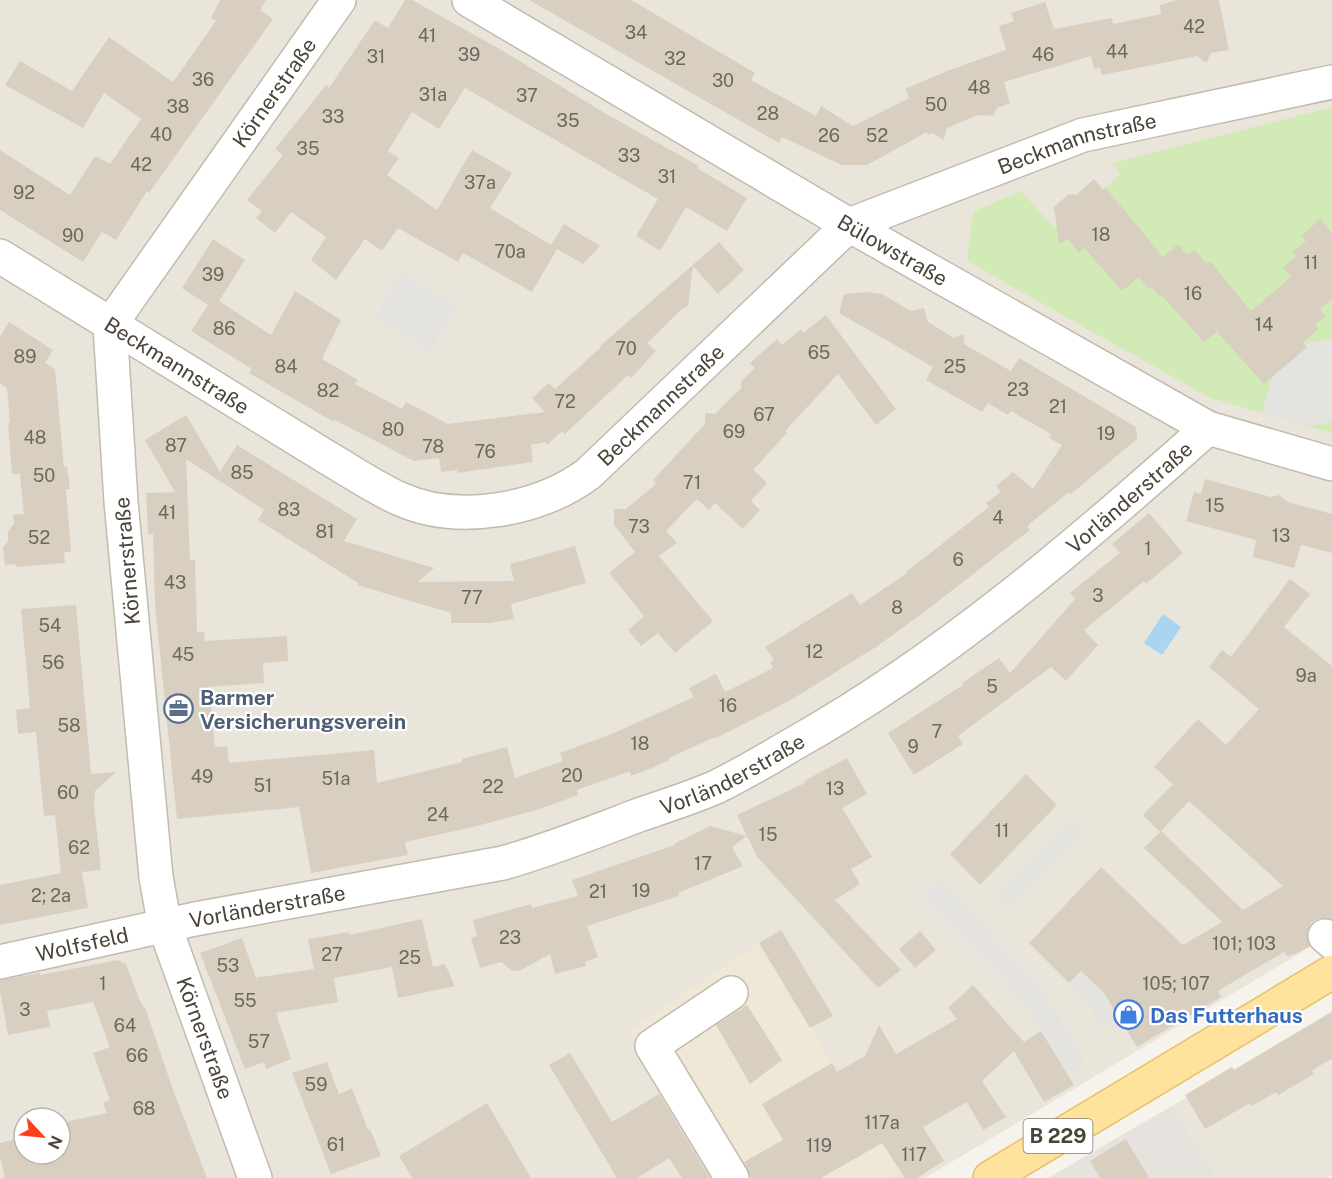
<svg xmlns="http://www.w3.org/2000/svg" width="1332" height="1178" font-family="'Public Sans',sans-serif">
	<rect width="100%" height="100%" fill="#f6f3ec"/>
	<!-- residential -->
	<path fill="#eae5da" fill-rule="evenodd" d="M0 0H1332V934L925 1178H0ZM24 1118H60V1154H24Z
		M1332 1011V1175L1327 1178H1217L1172 1106Z"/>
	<!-- industrial -->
	<path fill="#e6e2dd" d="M1172 1106 1217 1178H1048Z"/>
	<!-- education -->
	<path fill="#efe8d6" d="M759 943 832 1064 901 1172 891 1178H718L666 1088 629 1031Z"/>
	<!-- green -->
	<path fill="#d2eab5" d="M1332 107V433L1210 398 967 261 973 212 1021 191 1054 228 1062 222 1055 213 1054 207 1069 194 1076 195 1094 179 1103 189 1121 174 1112 163Z"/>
	<!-- parking -->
	<path fill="#e5e3e0" d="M401 273 456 306 430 352 375 316Z
		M1332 339V422L1310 426 1262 413 1279 353 1289 363 1307 348 1303 343Z
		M1071 818 1085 832 1010 910 995 896Z
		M940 881 1040 986 1086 1063 1067 1075 1022 999 923 895Z
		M1081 971 1104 993 1120 1019 1102 1028 1088 1003 1069 983Z"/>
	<!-- water -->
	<path fill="#a9d4f2" d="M1163 614 1181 627 1162 655 1144 643Z"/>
	<!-- building -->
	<path fill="#d8cfc1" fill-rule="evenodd" d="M220 0H266L260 10 273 19 149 193 147 191 116 240 102 232 83 262 0 210V150L70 195 95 156 110 164 141 119 104 93 83 128 5 85 20 61 72 91 109 37 173 82 216 21 211 18Z
		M405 0H412L498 48 603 112 699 166 697 168 747 198 727 231 686 207 660 251 636 236 658 199 465 88 439 129 412 112 388 151 399 158 387 175 437 210 472 150 512 173 490 208 551 245 564 224 600 246 583 264 557 249 532 292 463 253 458 262 398 228 382 251 365 239 336 280 311 260 326 237 291 212 275 233 256 218 262 211 247 200 283 155 275 149 326 85 329 88 375 20 388 28Z
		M529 0H631L755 73 751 80 816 116 821 106 853 126 909 98 905 89 947 71 1006 50 999 26 1014 21 1011 13 1045 2 1054 29 1112 18 1113 24 1161 14 1160 5 1177 0H1219L1229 50 1211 53 1206 63 1197 56 1102 75 1100 68 1094 69 1091 56 1004 82 1010 103 997 108 993 116 978 115 947 128 943 140 933 133 928 135 927 132 867 165H842L782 137 779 143Z
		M1094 179 1103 190 1106 188 1163 257 1178 244 1187 255 1195 250 1206 263 1210 261 1251 311 1291 277 1283 267 1297 256 1292 252 1306 241 1301 236 1320 219 1332 233V299L1320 309 1326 316 1315 325 1318 329 1303 343 1307 347 1264 384 1217 332 1204 342 1161 295 1160 297 1151 287 1149 289 1139 277 1122 291 1084 248 1079 253 1068 239 1059 244 1054 207 1069 194 1076 195Z
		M213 239 245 260 219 301 271 335 295 291 341 320 322 359 358 380 355 384 402 409 406 402 448 424 545 412 532 398 549 383 555 389 600 348 599 347 719 242 744 270 718 294 693 266 688 306 682 309 647 343 656 351 631 378 628 375 565 434 562 431 547 445 545 442 531 445 533 462 457 473V470L441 472 439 458 414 461 335 420 334 422 249 373 252 369 191 331 208 305 182 288Z
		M867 292 882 294 911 311 924 308 928 322 954 338 964 334V344L1011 371 1019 358 1136 427 1137 439 1071 494 1069 492 1027 526 1030 530 923 613 876 647 791 700 716 738 715 737 669 758V760L652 768 631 776 630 772 625 773 577 790 578 795 540 809 477 826 405 842 408 855 311 873 299 807 177 819 155 605 153 534H148L146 493 175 492 145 440 186 415 220 472 237 445 357 519 344 541 434 568 418 582 514 581 510 564 575 546 586 583 511 604 514 619 489 623H451V613L357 585 358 583 258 520 264 510 186 459 190 560H195L197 632H204L205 641 287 636 288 661 263 663 264 683 209 687 215 747 227 746 229 763 374 750 377 783 462 762V759L507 747 515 778 563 761 560 753 614 733 694 697 689 688 716 674 725 692 773 668 770 662 774 660 765 647 852 593 860 605 907 573 906 572 989 507 986 503 1001 492 996 486 1013 472 1033 489 1062 445 1049 438 1051 434 1011 411 1008 415 988 403 982 412 926 380 933 367 839 313 844 294Z
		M826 315 896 409 876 425 838 374 785 431 787 433 753 470 767 483 751 501 760 510 743 529 715 503 709 510 697 499 666 531 677 543 659 556 713 621 675 653 658 633 641 646 628 630 644 616 609 573 635 552 614 525V509H626L656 484 653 480 705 424V413L715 414 741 388V382L755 368 750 363 777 339 782 345 801 329 803 333Z
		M9 322 53 350 45 363 55 369 64 467H67L70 489H66L71 552H64L65 563 18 567 14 564 5 565 3 548 8 541V532L14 523 13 515 24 514 20 474H12L8 423H10L7 388 0 383V337Z
		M1205 479 1271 497 1279 495 1288 502 1332 514V553L1301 545 1294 568 1253 557 1256 540 1186 521 1194 492 1201 494Z
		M1149 513 1183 553 1146 584 1144 581 1084 630 1098 645 1066 681 1051 667 958 736 963 744 914 775 888 733 963 685 962 683 999 658 1010 673 1075 599 1070 593 1120 553 1112 544Z
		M1290 579 1310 594 1284 627 1332 666V919L1319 918 1311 923 1307 933 1310 946 1298 953 1287 956 1284 952 1218 991 1221 997 1137 1047 1104 993 1081 971 1069 983 1029 943 1101 867 1183 945 1222 922 1144 848 1160 832 1143 815 1173 784 1154 767 1198 719 1226 745 1259 709 1209 667 1222 650 1231 657ZM1189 801 1283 886 1243 910 1161 831Z
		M76 605 91 774 116 772 95 791 94 806 101 870 82 872 88 908 0 925V885L61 873 55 815 44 816 36 732 18 734 16 710 30 708 21 609Z
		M847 758 867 794 842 808 872 857 851 869 860 884 835 900 901 970 878 988 758 858 747 836 732 847 743 866 678 893 679 896 587 926 598 957 585 962 586 966 555 974 550 954 519 971 511 970 501 962 480 968 471 938 477 936 473 920 531 904 532 908 578 896 572 880 675 845 674 844 710 826 747 836 737 815 805 783 804 781Z
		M1026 774 1057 805 980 885 950 854Z
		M422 919 433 967 445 964 455 986 398 998 392 967 334 978 338 1002 276 1013 291 1059 266 1069 264 1062 245 1069 200 953 242 938 256 978 262 976V977L314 969 308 939 349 932V935Z
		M781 930 833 1016 810 1028 759 943Z
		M920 931 936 950 915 968 899 949Z
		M118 960 126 964 140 1001 146 1010 172 1087 207 1178H5L0 1157V1143L24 1137V1154H60V1123L107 1113 103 1103 110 1100 93 1053 110 1047 93 1002 47 1011 50 1027 8 1035 0 991V980L40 973V975Z
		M973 985 1024 1042 1041 1031 1074 1085 1044 1102 1014 1051 982 1081 1006 1117 983 1130 967 1102 923 1127 944 1161 917 1178H905L882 1143 821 1178H751L744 1162 783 1140 762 1104 832 1063 837 1072 865 1056 879 1025 896 1054 957 1019 948 1008Z
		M747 1005 782 1060 750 1084 716 1025Z
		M1332 1012V1059L1312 1070 1314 1074 1278 1095 1276 1092 1252 1106 1250 1103 1205 1129 1185 1095 1232 1067 1234 1070Z
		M570 1053 612 1122 659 1094 710 1178H682L669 1158 637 1178H617L549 1065Z
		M327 1062 339 1094 352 1088 368 1130 370 1129 381 1156 331 1174 292 1073Z
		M487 1103 531 1178H412L399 1156Z
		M1126 1139 1149 1178H1100L1090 1161Z"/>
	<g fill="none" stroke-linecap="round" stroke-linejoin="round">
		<defs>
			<g id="minor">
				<path id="s1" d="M469 0 849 225 1208 428 1332 464"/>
				<path id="s2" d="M0 256 328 458C352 472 375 488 400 499 458 525 539 510 588 474L849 225 1083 135 1332 82"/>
				<path d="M1325 936 1332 942"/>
				<path id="s3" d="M0 962 195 919 503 863C549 850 594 832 639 815 665 806 691 798 716 787 743 774 769 758 795 743 946 658 1079 543 1208 428"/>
				<path d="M731 993 652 1046 732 1178"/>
				<path id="s4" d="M255 1178 165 927 156 877 121 502 110 325 339 0"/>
			</g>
			<path id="major" d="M990 1178 1332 972"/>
		</defs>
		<!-- minor casing -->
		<use href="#minor" stroke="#c2bbae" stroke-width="36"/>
		<!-- major casing -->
		<use href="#major" stroke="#e6c16a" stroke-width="36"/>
		<!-- minor -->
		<use href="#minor" stroke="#fff" stroke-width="33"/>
		<!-- major -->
		<use href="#major" stroke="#ffe39c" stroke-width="33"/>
	</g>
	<!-- icons -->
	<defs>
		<symbol id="office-ring" viewBox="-11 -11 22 22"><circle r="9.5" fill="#fff" stroke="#5c6f8a" stroke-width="1.5"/><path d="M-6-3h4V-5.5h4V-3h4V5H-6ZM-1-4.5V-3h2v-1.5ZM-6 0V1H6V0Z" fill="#5c6f8a"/></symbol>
		<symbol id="shop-ring" viewBox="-11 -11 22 22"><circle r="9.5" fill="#fff" stroke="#3f7fe0" stroke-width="1.5"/><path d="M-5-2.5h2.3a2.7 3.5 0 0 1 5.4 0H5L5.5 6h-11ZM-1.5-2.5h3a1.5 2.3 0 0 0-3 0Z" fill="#3f7fe0"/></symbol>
	</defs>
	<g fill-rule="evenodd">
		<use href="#office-ring" x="162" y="692" width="33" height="33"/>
		<use href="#shop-ring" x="1112" y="998" width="33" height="33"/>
	</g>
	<g text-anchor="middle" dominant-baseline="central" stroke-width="4.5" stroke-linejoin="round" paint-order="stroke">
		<!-- number labels -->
		<g font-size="18" fill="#6e675b">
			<text x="1194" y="26">42</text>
			<text x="636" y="32">34</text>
			<text x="427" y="35">41</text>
			<text x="1117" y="51">44</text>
			<text x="469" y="54">39</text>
			<text x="1043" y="54">46</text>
			<text x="376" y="56">31</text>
			<text x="675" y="58">32</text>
			<text x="203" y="79">36</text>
			<text x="723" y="80">30</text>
			<text x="979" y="87">48</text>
			<text x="433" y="94">31a</text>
			<text x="527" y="95">37</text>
			<text x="936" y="104">50</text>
			<text x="178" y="106">38</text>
			<text x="768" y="113">28</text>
			<text x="333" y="116">33</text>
			<text x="568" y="120">35</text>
			<text x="161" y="134">40</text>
			<text x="829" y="135">26</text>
			<text x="877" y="135">52</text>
			<text x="308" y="148">35</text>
			<text x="629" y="155">33</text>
			<text x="141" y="164">42</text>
			<text x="667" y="176">31</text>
			<text x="480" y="182">37a</text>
			<text x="24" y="192">92</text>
			<text x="1101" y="234">18</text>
			<text x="73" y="235">90</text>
			<text x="510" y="251">70a</text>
			<text x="1311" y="262">11</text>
			<text x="213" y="274">39</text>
			<text x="1193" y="293">16</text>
			<text x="1264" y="324">14</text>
			<text x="224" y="328">86</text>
			<text x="626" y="348">70</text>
			<text x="819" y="352">65</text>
			<text x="25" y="356">89</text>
			<text x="286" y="366">84</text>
			<text x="955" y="366">25</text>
			<text x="1018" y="389">23</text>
			<text x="328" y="390">82</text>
			<text x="565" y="401">72</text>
			<text x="1058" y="406">21</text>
			<text x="764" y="414">67</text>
			<text x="393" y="429">80</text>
			<text x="734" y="431">69</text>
			<text x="1106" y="433">19</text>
			<text x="35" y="437">48</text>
			<text x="176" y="445">87</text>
			<text x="433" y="446">78</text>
			<text x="485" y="451">76</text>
			<text x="242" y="472">85</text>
			<text x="44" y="475">50</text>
			<text x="692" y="482">71</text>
			<text x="1215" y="505">15</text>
			<text x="289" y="509">83</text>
			<text x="167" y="512">41</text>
			<text x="998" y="517">4</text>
			<text x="639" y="526">73</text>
			<text x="325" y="531">81</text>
			<text x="1281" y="535">13</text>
			<text x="39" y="537">52</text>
			<text x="1148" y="548">1</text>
			<text x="958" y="559">6</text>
			<text x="175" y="582">43</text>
			<text x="1098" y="595">3</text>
			<text x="472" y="597">77</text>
			<text x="897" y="607">8</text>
			<text x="50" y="625">54</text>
			<text x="814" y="651">12</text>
			<text x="183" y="654">45</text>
			<text x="53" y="662">56</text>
			<text x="1306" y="675">9a</text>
			<text x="992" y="686">5</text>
			<text x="728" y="705">16</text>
			<text x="69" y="725">58</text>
			<text x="937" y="731">7</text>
			<text x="640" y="743">18</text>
			<text x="913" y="746">9</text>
			<text x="572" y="775">20</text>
			<text x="202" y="776">49</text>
			<text x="336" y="778">51a</text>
			<text x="263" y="785">51</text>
			<text x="493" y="786">22</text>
			<text x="835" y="788">13</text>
			<text x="68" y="792">60</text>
			<text x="438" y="814">24</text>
			<text x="1002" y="830">11</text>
			<text x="768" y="834">15</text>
			<text x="79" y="847">62</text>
			<text x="703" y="863">17</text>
			<text x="641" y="890">19</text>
			<text x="598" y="891">21</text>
			<text x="51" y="895">2; 2a</text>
			<text x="510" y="937">23</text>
			<text x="1244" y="943">101; 103</text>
			<text x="332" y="954">27</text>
			<text x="410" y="957">25</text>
			<text x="228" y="965">53</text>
			<text x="103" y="983">1</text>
			<text x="1176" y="983">105; 107</text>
			<text x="245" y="1000">55</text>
			<text x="25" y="1009">3</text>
			<text x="125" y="1025">64</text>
			<text x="259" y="1041">57</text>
			<text x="137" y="1055">66</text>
			<text x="316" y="1084">59</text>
			<text x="144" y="1108">68</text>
			<text x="882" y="1122">117a</text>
			<text x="336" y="1144">61</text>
			<text x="819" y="1145">119</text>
			<text x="914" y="1154">117</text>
		</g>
		<!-- shield labels -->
		<rect fill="#fff" stroke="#817c74" stroke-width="1.5" x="1023.5" y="1119" width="69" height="34" rx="4.5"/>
		<g font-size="20" font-weight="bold" fill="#4b4439">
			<text x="1058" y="1136">B 229</text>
		</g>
		<!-- street labels -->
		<g font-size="21" fill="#4b4439" stroke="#fff">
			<text stroke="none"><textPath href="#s4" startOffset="1156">Körnerstraße</textPath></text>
			<text stroke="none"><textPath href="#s2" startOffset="1269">Beckmannstraße</textPath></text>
			<text stroke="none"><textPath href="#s1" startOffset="492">Bülowstraße</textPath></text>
			<text stroke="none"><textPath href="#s2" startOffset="208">Beckmannstraße</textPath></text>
			<text stroke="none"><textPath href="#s2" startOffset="766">Beckmannstraße</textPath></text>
			<text stroke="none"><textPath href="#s3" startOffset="1245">Vorländerstraße</textPath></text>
			<text transform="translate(127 561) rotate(-95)">Körnerstraße</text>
			<text stroke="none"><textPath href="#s3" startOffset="759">Vorländerstraße</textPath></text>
			<text stroke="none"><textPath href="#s3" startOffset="273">Vorländerstraße</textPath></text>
			<text stroke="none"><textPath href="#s3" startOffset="84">Wolfsfeld</textPath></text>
			<text transform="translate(205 1038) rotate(70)">Körnerstraße</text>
		</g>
		<!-- service labels -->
		<g font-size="21" font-weight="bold" fill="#4e5e75" stroke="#fff" text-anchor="start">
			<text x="200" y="697">Barmer<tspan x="200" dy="24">Versicherungsverein</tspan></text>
		</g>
		<!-- shop labels -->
		<g font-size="21" font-weight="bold" fill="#366cbe" stroke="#fff" text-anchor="start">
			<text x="1150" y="1015">Das Futterhaus</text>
		</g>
	</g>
	<!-- north arrow -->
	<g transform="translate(42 1136) rotate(116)"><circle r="28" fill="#ffffff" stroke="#b7b4b0" stroke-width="1.5"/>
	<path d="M0-4.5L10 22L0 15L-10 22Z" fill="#fc3f1d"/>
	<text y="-9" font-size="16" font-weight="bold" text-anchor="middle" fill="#4b4439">N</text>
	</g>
</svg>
